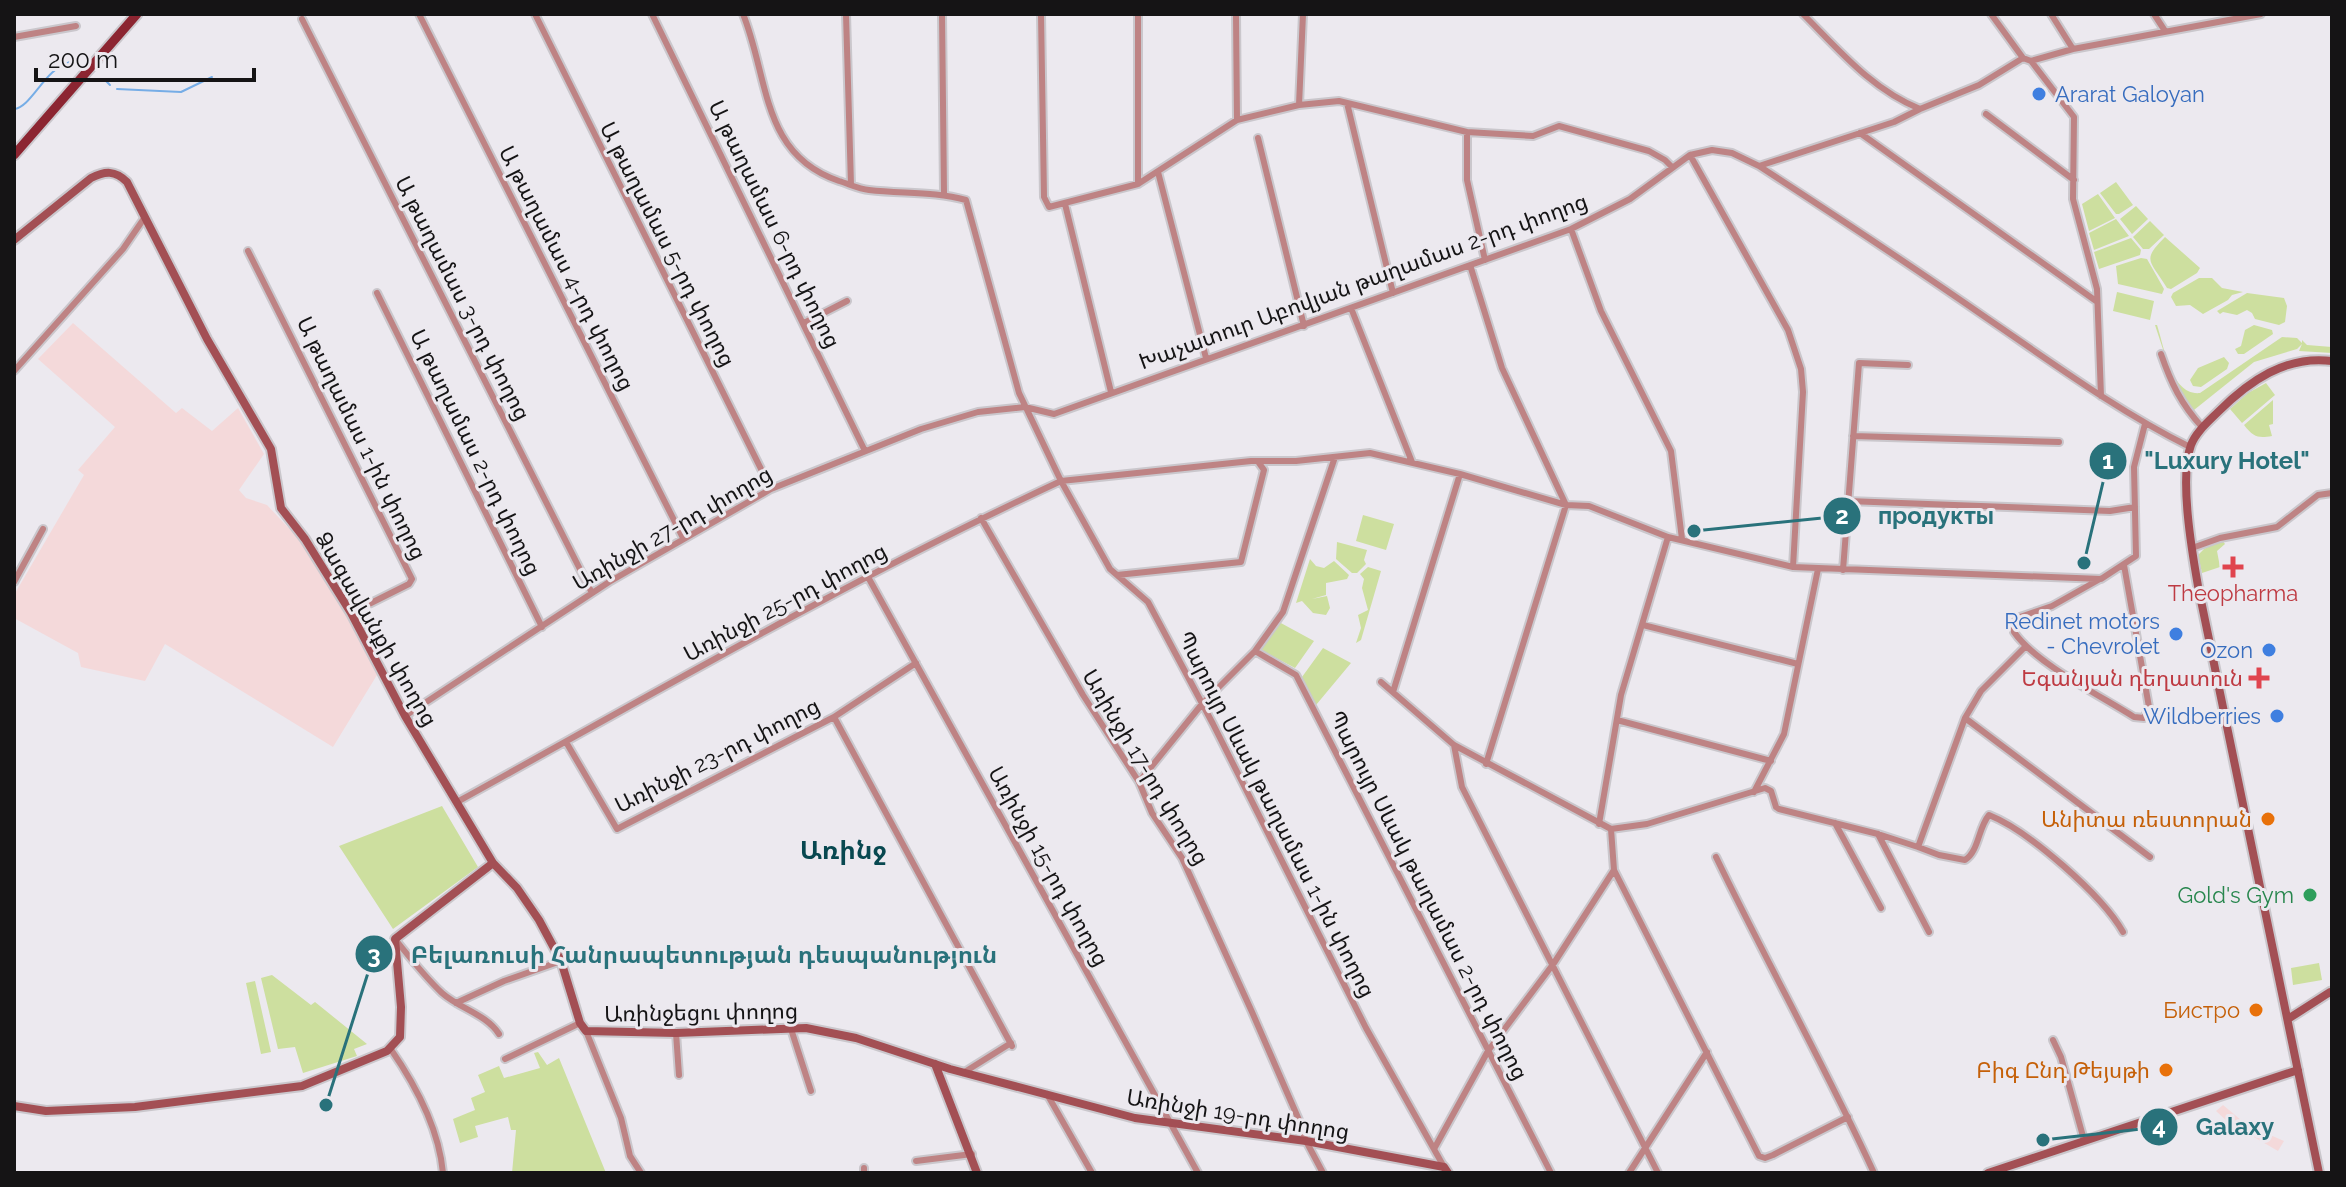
<svg xmlns="http://www.w3.org/2000/svg" width="2346" height="1187" font-family="Raleway,'Noto Sans Armenian',sans-serif">
	<rect width="100%" height="100%" fill="#ece9ef"/>
	<!-- industrial -->
	<path fill="#f4d9da" d="M73 323 176 413 182 408 212 431 238 408 264 454 239 490 246 498 267 505 298 538 328 583 365 645 377 675 333 747 165 644 145 681 81 667 78 653 14 618V595L84 475 78 470 115 427 38 359Z
		M2223 1105 2247 1125 2284 1141 2278 1151 2228 1122 2216 1111Z"/>
	<!-- green -->
	<path fill="#cddf9f" d="M2116 182 2133 205 2119 214H2116L2100 193Z
		M2098 194 2115 218 2089 231 2082 204Z
		M2136 206 2148 219 2132 234 2120 219Z
		M2116 219 2129 236 2094 250 2089 233Z
		M2150 221 2164 235 2149 249H2143L2133 237Z
		M2165 237 2200 268 2197 273 2171 289 2167 288C2150 260 2141 261 2165 237Z
		M2131 238 2141 250 2140 255 2099 269 2094 252Z
		M2141 258 2147 259 2164 289 2162 294 2118 284 2116 266Z
		M2199 278H2212L2222 288 2243 292 2232 295 2228 300 2203 314 2190 305 2176 306 2171 297 2173 293Z
		M2117 292 2154 301 2150 320 2113 311Z
		M2247 293 2284 298 2287 306 2285 322 2279 325 2255 319 2252 313 2247 310 2237 315 2223 312 2220 314 2217 311Z
		M2155 325H2157C2164 346 2171 396 2200 393L2282 337 2297 338 2302 343V340L2307 345 2332 347V353L2299 351 2302 344 2297 349 2254 362 2194 410 2175 386Z
		M2254 325 2272 330 2273 334 2244 354H2238L2235 349 2241 346 2245 330Z
		M2224 357 2229 363 2227 369 2201 387 2193 386 2190 380 2198 368Z
		M2266 383 2275 395 2242 423 2230 409 2248 393Z
		M2273 400V424L2269 425 2272 436C2259 438 2254 438 2244 425Z
		M1363 515 1394 524 1386 550 1356 541Z
		M2222 540 2225 544 2217 551 2220 567 2202 573 2198 555 2204 549Z
		M1337 542 1367 550 1364 560 1366 564 1357 573H1352L1336 559Z
		M1310 559 1316 566 1324 568 1334 561 1349 575 1347 579 1326 583V595L1312 599 1327 596 1330 608 1326 615 1313 613 1302 601 1296 603Z
		M1368 567 1381 571 1361 640 1356 643 1361 628 1358 615 1368 610 1362 588 1364 579 1360 574Z
		M1279 622 1314 641 1295 668 1261 650Z
		M1323 648 1351 663 1316 705 1302 677Z
		M442 806 478 867 393 929 339 846Z
		M2319 963 2322 980 2293 985 2291 968Z
		M272 975 311 1005 315 1002 367 1044 354 1049 357 1056 303 1073 295 1047 278 1049 261 978Z
		M255 981 271 1052 261 1054 246 983Z
		M538 1052 547 1065 559 1058 606 1173H512L516 1130H511L508 1117 475 1126 478 1137 460 1143 453 1119 475 1110 471 1098 485 1092 478 1075 499 1066 504 1078 540 1068 534 1053Z"/>
	<g fill="none" stroke-linecap="round" stroke-linejoin="round">
		<!-- stream -->
		<path stroke="#76ade6" stroke-width="2" d="M104 79 110 85
			M117 89 181 92 212 77
			M14 109C32 107 44 69 70 62"/>
		<defs>
			<path id="street" d="M419 14 683 538
				M535 14 771 489
				M652 14 865 451
				M846 14 851 185
				M942 14 944 194
				M1041 14 1044 197 1049 207 1138 184 1237 120 1299 105 1339 101 1467 132 1533 136 1559 126 1649 151 1665 160 1672 167
				M1138 14V184
				M1236 14 1237 120
				M1803 14C1839 50 1871 89 1920 109L1979 85 2023 58
				M1991 14 2023 58 2031 61 2074 117 2073 199 2097 289 2101 396
				M2051 14 2073 49
				M2154 14 2165 31
				M302 19 592 593
				M14 37 76 26
				M2031 61 2073 49 2261 14
				M1347 103 1393 293
				M1299 105 1303 14
				M1986 114 2074 180
				M1467 132V180L1485 260
				M1860 133 2096 301
				M1258 138 1304 326
				M1690 155 1788 330 1801 369 1803 392 1793 567
				M1759 166 1894 122 1920 109
				M1158 172 1206 358
				M1065 204 1111 392
				M1571 229 1601 311 1671 451 1682 539
				M248 251 412 579 409 584 351 613
				M1470 265 1502 368 1566 505 1486 764
				M377 293 542 627
				M1351 308 1412 462
				M804 323 847 301
				M2161 354C2171 383 2181 404 2202 427
				M14 371 123 249 145 217
				M1853 436 2059 442
				M1848 501 2110 511 2135 507
				M981 518 1083 695 1139 782 1152 813 1182 858 1252 1012 1299 1120 1306 1141 1323 1173
				M2192 548 2220 538 2277 527 2318 495 2332 493
				M1843 570 1859 363 1908 365
				M1117 575 1241 562 1264 470 1259 463
				M868 577 1198 1173
				M2100 579 2052 606 2020 617 2014 623V632C2035 663 2101 696 2134 717L2144 718 2149 707 2124 565
				M14 582 43 529
				M1643 625 1798 664
				M1255 651 1296 675 1551 1173
				M1381 682 1454 745 1611 829 1647 824 1765 788 1771 791 1776 807 1779 809 1878 834 1918 847 1965 718 1981 691 2026 646
				M1393 692 1460 474
				M405 716 609 582 771 489 921 429 978 412 1025 407 1054 414 1571 229 1630 199 1690 155 1712 150 1732 153 1759 166C1836 216 1913 267 1988 319 2054 364 2118 411 2190 447
				M834 717 1012 1046
				M1965 718 2150 857
				M1617 720 1771 761
				M566 742 617 829 834 717 916 663
				M1454 745 1462 787 1658 1173
				M1139 782 1202 704 1255 651 1283 612 1335 457
				M1754 792 1784 734 1818 569
				M457 802C656 692 854 577 1061 481L1019 393 966 200C934 191 902 194 869 190 859 189 849 184 839 181 761 155 769 78 743 14
				M1835 823 1881 908
				M1599 824 1621 695 1668 537
				M1611 829 1614 870 1759 1156 1765 1158 1773 1155 1848 1117
				M1878 834 1929 932
				M1918 847 1939 855 1965 860C1979 851 1978 828 1989 815 2029 831 2102 895 2123 932
				M1716 857C1767 963 1825 1066 1874 1173
				M395 939C410 958 425 977 442 993 460 1009 486 1014 499 1034
				M456 1003 504 981 561 961
				M791 1029 811 1091
				M586 1031 621 1118 630 1156 641 1173
				M676 1033 679 1075
				M2053 1040 2061 1057 2084 1140
				M390 1048C415 1084 439 1129 443 1173
				M505 1059 580 1023
				M963 1073 1011 1043
				M1047 1094 1092 1173
				M1434 1149 1488 1051 1554 963 1614 870
				M916 1161 972 1154
				M1444 1167 1366 1028 1213 724 1148 602 1110 569 1061 481 1251 461H1296L1370 453 1460 474 1566 505 1589 506 1668 537 1793 567 2101 579 2136 556 2134 467 2145 424
				M864 1168V1173
				M1629 1173 1707 1052"/>
			<path id="secondary" d="M14 240 91 178C105 171 115 170 127 182L207 339 271 449 281 508 305 539 351 613 405 716 493 863 517 888 539 920 561 961 580 1023 586 1031 676 1033 806 1028 856 1038 950 1069 1135 1118 1306 1141 1444 1167 1448 1173
				M2288 1019 2330 992 2332 994
				M935 1064 977 1173
				M14 1106 46 1111 135 1107 302 1086 387 1051 400 1037 401 1007 395 939 493 863
				M1988 1173 2298 1070
				M2319 1173 2198 586C2192 552 2179 477 2191 445 2196 432 2208 422 2218 412 2249 381 2286 355 2332 361"/>
			<path id="primary" d="M14 155 137 14"/>
		</defs>
		<!-- street casing -->
		<use href="#street" stroke="#cac7cc" stroke-width="10"/>
		<!-- secondary casing -->
		<use href="#secondary" stroke="#cac7cc" stroke-width="12"/>
		<!-- primary casing -->
		<use href="#primary" stroke="#cac7cc" stroke-width="13"/>
		<!-- street -->
		<use href="#street" stroke="#be8384" stroke-width="6"/>
		<!-- secondary -->
		<use href="#secondary" stroke="#a34f54" stroke-width="8"/>
		<!-- primary -->
		<use href="#primary" stroke="#8c2531" stroke-width="9"/>
	</g>
	<!-- markers -->
	<g fill="#3f7fe0" stroke="#ece9ef" stroke-width="3">
		<circle cx="2039" cy="94" r="8"/>
		<circle cx="2176" cy="634" r="8"/>
		<circle cx="2269" cy="650" r="8"/>
		<circle cx="2277" cy="716" r="8"/>
	</g>
	<g fill="#e0444e" stroke="#ece9ef" stroke-width="3">
		<path d="M2229 555h8v8h8v8h-8v8h-8v-8h-8v-8h8z"/>
		<path d="M2255 666h8v8h8v8h-8v8h-8v-8h-8v-8h8z"/>
	</g>
	<g fill="#e8710a" stroke="#ece9ef" stroke-width="3">
		<circle cx="2268" cy="819" r="8"/>
		<circle cx="2256" cy="1010" r="8"/>
		<circle cx="2166" cy="1070" r="8"/>
	</g>
	<circle fill="#2e9e5b" stroke="#ece9ef" stroke-width="3" cx="2310" cy="895" r="8"/>
	<g text-anchor="middle" dominant-baseline="central" stroke-width="6" stroke-linejoin="round" paint-order="stroke">
		<!-- shop labels -->
		<g font-size="22" fill="#366cbe" stroke="#ece9ef" text-anchor="end">
			<text x="2055" y="94" text-anchor="start">Ararat Galoyan</text>
			<text x="2160" y="621">Redinet motors<tspan x="2160" dy="25">- Chevrolet</tspan></text>
			<text x="2253" y="650">Ozon</text>
			<text x="2261" y="716">Wildberries</text>
		</g>
		<!-- street labels -->
		<g font-size="22" fill="#151415" stroke="#ece9ef">
			<text transform="translate(775 224) rotate(64)">Ա թաղամաս 6-րդ փողոց</text>
			<text transform="translate(668 244) rotate(63)">Ա թաղամաս 5-րդ փողոց</text>
			<text transform="translate(567 268) rotate(63)">Ա թաղամաս 4-րդ փողոց</text>
			<text transform="translate(1363 281) rotate(-20)">Խաչատուր Աբովյան թաղամաս 2-րդ փողոց</text>
			<text transform="translate(463 298) rotate(63)">Ա թաղամաս 3-րդ փողոց</text>
			<text transform="translate(362 438) rotate(64)">Ա թաղամաս 1-ին փողոց</text>
			<text transform="translate(476 452) rotate(64)">Ա թաղամաս 2-րդ փողոց</text>
			<text transform="translate(672 528) rotate(-30)">Առինջի 27-րդ փողոց</text>
			<text transform="translate(785 602) rotate(-28)">Առինջի 25-րդ փողոց</text>
			<text transform="translate(377 629) rotate(60)">Ձագավանքի փողոց</text>
			<text transform="translate(717 755) rotate(-27)">Առինջի 23-րդ փողոց</text>
			<text transform="translate(1146 767) rotate(59)">Առինջի 17-րդ փողոց</text>
			<text transform="translate(1277 814) rotate(63)">Պարույր Սևակ թաղամաս 1-ին փողոց</text>
			<text transform="translate(1049 866) rotate(61)">Առինջի 15-րդ փողոց</text>
			<text transform="translate(1429 895) rotate(63)">Պարույր Սևակ թաղամաս 2-րդ փողոց</text>
			<text transform="translate(701 1012) rotate(-1)">Առինջեցու փողոց</text>
			<text transform="translate(1238 1114) rotate(9)">Առինջի 19-րդ փողոց</text>
		</g>
		<!-- health labels -->
		<g font-size="22" fill="#be3a42" stroke="#ece9ef">
			<text x="2233" y="593">Theopharma</text>
			<text x="2243" y="678" text-anchor="end">Եգանյան դեղատուն</text>
		</g>
		<!-- food labels -->
		<g font-size="22" fill="#c56008" stroke="#ece9ef" text-anchor="end">
			<text x="2252" y="819">Անիտա ռեստորան</text>
			<text x="2240" y="1010">Бистро</text>
			<text x="2150" y="1070">Բիգ Ընդ Թեյսթի</text>
		</g>
		<!-- leisure labels -->
		<g font-size="22" fill="#27864d" stroke="#ece9ef" text-anchor="end">
			<text x="2294" y="895">Gold's Gym</text>
		</g>
		<!-- quarter labels -->
		<g font-size="26" font-weight="bold" fill="#084850" stroke="#ece9ef">
			<text x="843" y="850">Առինջ</text>
		</g>
	</g>
	<!-- callouts -->
	<path fill="none" stroke="#29727b" stroke-width="3" d="M2084 563L2108 461M1694 531L1842 516M326 1105L374 954M2043 1140L2159 1127"/>
	<g fill="#29727b" stroke="#ece9ef" stroke-width="3">
		<circle cx="2084" cy="563" r="8"/>
		<circle cx="1694" cy="531" r="8"/>
		<circle cx="326" cy="1105" r="8"/>
		<circle cx="2043" cy="1140" r="8"/>
		<circle cx="2108" cy="461" r="20"/>
		<circle cx="1842" cy="516" r="20"/>
		<circle cx="374" cy="954" r="20"/>
		<circle cx="2159" cy="1127" r="20"/>
	</g>
	<g font-size="24" text-anchor="middle" font-weight="bold" fill="#fff">
		<text x="2108" y="469">1</text>
		<text x="1842" y="524">2</text>
		<text x="374" y="963">3</text>
		<text x="2159" y="1135">4</text>
	</g>
	<g font-size="24" text-anchor="middle" font-weight="bold" fill="#29727b" stroke="#ece9ef" stroke-width="6" stroke-linejoin="round" paint-order="stroke">
		<text x="2227" y="469">"Luxury Hotel"</text>
		<text x="1936" y="524">продукты</text>
		<text x="704" y="963">Բելառուսի Հանրապետության դեսպանություն</text>
		<text x="2235" y="1135">Galaxy</text>
	</g>
	<!-- border -->
	<rect width="2346" height="1187" fill="none" stroke="#151415" stroke-width="32"/>
	<!-- scale -->
	<path d="M36 68v12h218v-12" fill="none" stroke="#151415" stroke-width="4"/>
	<text x="48" y="68" font-size="24" fill="#151415" stroke="#ece9ef" stroke-width="6" paint-order="stroke">200 m</text>
</svg>
